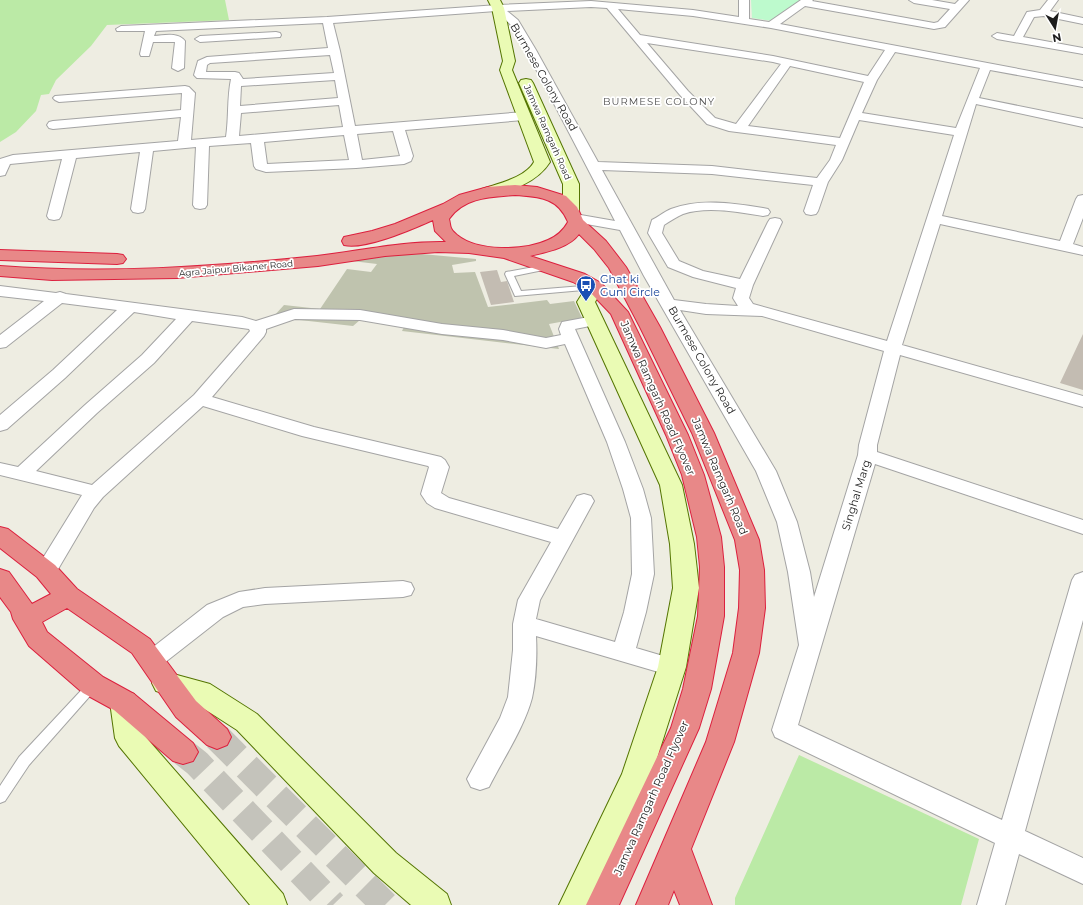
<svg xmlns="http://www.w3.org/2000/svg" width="1083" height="905" font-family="Montserrat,sans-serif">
	<rect width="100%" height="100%" fill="#eeede2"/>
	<!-- construction -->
	<path fill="#bfc3ae" d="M422 254 476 259V261L452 265 454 273 475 272 488 307 547 300 550 304 574 301 582 318 549 324 559 349 402 331 404 327 360 320 353 326 273 317 284 305 320 309 347 269 371 272 377 264 352 261 353 260 378 255Z"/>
	<!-- grass -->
	<path fill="#bbeaa6" d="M0 0H225L229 20 107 25 91 46 56 80 49 94 41 95 36 111 16 132 0 142Z
		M799 755 979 839 961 905H735V898Z"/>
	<!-- park -->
	<path fill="#bdfacd" d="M751 0H801L773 21 752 18Z"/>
	<!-- building -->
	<path fill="#c3bcb2" d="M497 270 501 282 507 281 514 302 491 305 480 272Z
		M1083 334V390L1060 383Z"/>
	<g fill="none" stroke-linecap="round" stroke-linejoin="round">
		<!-- highway-tunnel -->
		<path stroke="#c4c3bb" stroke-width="28" stroke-dasharray="28 14" stroke-linecap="butt" d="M217 737 385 905
			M183 752 197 763 333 905"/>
		<defs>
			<path id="lane" d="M545 265H548V269L514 276 521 291 595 285 599 287 595 289 515 296 505 274 506 272Z
				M93 680 97 682 99 685 97 688 29 765 5 801 0 803V786L19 757 89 682Z"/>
			<path id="street" d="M739 0H749V19L769 22 801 0H813L812 1 934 23 938 22 950 9 914 3 909 0H932L955 4 959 0H969L945 27 934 29 805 6 780 24 1083 81V87L990 70 979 98 1083 119V127L976 104 942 216 1060 241 1076 199 1078 196 1083 195V218L1073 244 1083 247V255L940 224 902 345 1083 396V407L900 355 877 445V452L1083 520V534L875 464 798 725 1002 820 1072 580 1075 575 1083 572V620L1025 831 1083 858V884L1019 854 1005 905H977L995 843 775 737 772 730 799 645 788 572 777 522 756 471 644 276 620 230 575 222 570 221 568 218 570 215 575 214 615 221 526 50 510 24 496 11 333 23 340 51 355 126 524 112 528 113 530 116 528 119 524 120 405 130 413 156 411 161 404 164 356 168 266 172 256 169 254 166 251 143 209 146 207 205 205 208 200 209 195 208 193 205 196 147 153 151 145 209 143 212 138 213 133 212 131 209 140 152 76 158 61 216 59 219 54 220 49 219 47 216 62 159 10 164 5 175 0 176V159L13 155 178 141 181 117 53 129 49 128 47 125 49 122 53 121 181 110 182 93 59 102 55 100 53 98 55 96 185 86 189 87 195 93 191 140 226 137C229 118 227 98 231 79L197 78 194 75 198 61 207 57 328 48 323 23 156 31 154 36C165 35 178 32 185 41L184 68 178 71 172 68 175 42H153L149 56H141L140 54 145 31H117L116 29 121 26 327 17 498 5 591 1 693 10 739 17ZM591 7 607 8 680 95 707 124 729 131 836 145 830 160 817 178 712 166 598 162 536 50 518 20 507 11ZM618 9 693 16 771 28 885 50 868 76 773 56 640 35ZM647 43 773 62 781 64 736 124 715 118 688 91ZM895 52 980 68 956 128 862 113 877 80ZM330 55 334 73 243 79 239 73 235 72H206L207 65 210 63ZM790 66 864 82 840 138 748 126ZM335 80 338 98 240 106 241 86ZM339 105 343 127 239 136 241 113ZM859 120 954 135 887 341 753 304 749 298 753 285 782 222 780 219 775 218 770 219 768 222 740 279 703 271 679 261 662 233 664 225C670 221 676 217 683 214 707 206 738 212 763 216L768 215 770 212 768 209 763 208C733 203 699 198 671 209 664 212 658 217 652 220L648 233 668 267 693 277 736 288 733 298 738 306 706 304 674 300 602 170 712 174 813 185 804 211 806 214 811 215 816 214 818 211 828 182 842 160ZM393 131 400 156 362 160 357 134ZM344 135 349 160 267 164 264 142ZM680 310 706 314 762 316 884 351 859 445 858 455 814 597 810 572 797 522 776 471Z
				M1048 0H1058L1050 11 1083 18V24L1044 16 1034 17 1023 37 1083 48V54L997 39 992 36 997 33 1014 36 1027 12 1040 10Z
				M276 32 280 33 281 35 280 37 200 42 195 39 200 36Z
				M0 286 56 293 60 292 66 294 242 317 256 321 294 309 360 310 442 324 503 330 546 338 561 335 559 329 562 322 594 316 600 318 602 321 600 324 575 329 625 442 643 489 651 518 654 574 646 612 636 648 680 661 684 667 680 673 672 676 536 636C537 654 536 680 532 698 524 728 503 759 489 787L480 790 471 787 467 779 500 718 508 697 513 650V624L518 600 551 542 435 508 427 503 421 494 429 467 428 466 302 436 203 406 103 497 94 508 54 576 46 579 38 576 35 571 82 495 0 475V463L18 467 85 405 142 355 176 319 134 312 65 378 7 429 0 431V415L53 370 117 310 62 303 6 347 0 348V335L44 301 0 296ZM295 319 360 320 442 334 503 340 546 348 565 344 607 442 623 489 631 518 632 574 624 612 615 642 536 619 540 600 594 501 591 496 584 494 577 496 558 529 449 498 441 493 449 467 445 460 441 457 314 427 212 397 264 336 266 332V329ZM192 321 249 329 250 331 194 395 92 485 36 471 97 413 154 363Z
				M403 581 411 583 414 589 411 595 403 597 265 604 243 607 223 617 159 667 151 670 143 667 139 661 143 655 207 605 239 592 265 588Z"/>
			<path id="secondary" d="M488 0H500L504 8 515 61 512 70 550 162C537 183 510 191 488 197L482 195 480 192 482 189C499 183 525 178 534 162L500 70 503 61 492 8Z
				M526 79 531 80 533 83 579 184V210L577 213 571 215 565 213 563 210V184L519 83 521 80Z
				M595 282 601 283 604 287 595 302 682 485 694 544 699 588 686 667 652 774 592 905H559L622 774 658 667 673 588 670 544 660 485 577 302 589 283Z
				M166 672 210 684 257 714 396 853 447 894 451 905H411L374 873 237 730 192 701 156 691 152 683 156 675Z
				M124 691 134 694 138 702 143 734 283 894 287 905H250L119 746 115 738 110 702 114 694Z"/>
			<path id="highway" d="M515 185 537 187 566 196 577 207 583 220 606 241 626 267 660 327 714 433 759 540 764 570 765 608 759 653 734 742 691 849 712 905H680L674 890 668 905H636L706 742 733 653 739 608 740 570 735 540 692 433 640 327 609 268 594 249 579 234C569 248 546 252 530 256L585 274 601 283 628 312 688 435 704 475 721 537 724 567V616L711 689 699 728 619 905H586L671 728 683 689 698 616 700 567 697 537 682 475 666 435 611 314 589 291 573 282 504 258 469 253 438 252 385 256 318 266 177 278 52 280 0 276V266C105 274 212 267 317 256 360 251 402 241 446 242L435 231 433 220C413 229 364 250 344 245L342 241 344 237 372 231 395 224 443 204 459 195 488 187ZM515 195C539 197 558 197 568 222 563 231 557 236 548 240 524 251 478 252 457 235 455 233 452 231 451 228 450 226 450 222 449 219 464 197 491 197 515 195Z
				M0 250 117 254 123 255 126 259 123 263 117 264 0 260Z
				M0 527 8 529 55 565 77 589 150 639 196 701 227 729 231 737 227 745 217 749 207 745 176 717 132 653 67 608 42 622 47 632 103 677 134 694 193 743 198 752 193 761 183 764 173 761 114 710 83 693 29 646 13 619 11 612 0 597V569L9 572 32 604 51 594 37 577 0 548Z"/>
		</defs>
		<!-- lane casing -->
		<use href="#lane" stroke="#a4a4a4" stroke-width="2"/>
		<!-- street casing -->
		<use href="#street" stroke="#a4a4a4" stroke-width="2"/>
		<!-- secondary casing -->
		<use href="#secondary" stroke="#547502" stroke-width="2"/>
		<!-- highway casing -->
		<use href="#highway" stroke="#dc203e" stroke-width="2"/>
		<!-- lane -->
		<use href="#lane" fill="#fff" fill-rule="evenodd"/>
		<!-- street -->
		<use href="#street" fill="#fff" fill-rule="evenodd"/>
		<!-- secondary -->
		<use href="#secondary" fill="#eafbb4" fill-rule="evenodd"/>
		<!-- highway -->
		<use href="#highway" fill="#e88888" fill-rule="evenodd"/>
	</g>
	<!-- icons -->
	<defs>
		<symbol id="bus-pin" viewBox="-11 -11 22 30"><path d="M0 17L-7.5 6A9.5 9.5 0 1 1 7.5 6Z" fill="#1a4fb4" stroke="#fff"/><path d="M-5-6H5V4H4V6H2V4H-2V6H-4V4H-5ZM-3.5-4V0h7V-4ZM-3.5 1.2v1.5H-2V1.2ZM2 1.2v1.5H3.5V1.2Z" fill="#fff"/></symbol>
	</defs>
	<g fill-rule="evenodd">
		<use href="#bus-pin" x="575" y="274" width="22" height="30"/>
	</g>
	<g text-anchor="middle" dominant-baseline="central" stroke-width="3.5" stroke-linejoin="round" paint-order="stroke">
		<!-- far-street labels -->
		<g font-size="9" fill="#1d1d1d" stroke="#fff">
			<text transform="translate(548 132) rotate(66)">Jamwa Ramgarh Road</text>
			<text transform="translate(236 268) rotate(-5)">Agra Jaipur Bikaner Road</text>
		</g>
		<!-- far-neighbourhood labels -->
		<g font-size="10" letter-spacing="1" fill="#505050" stroke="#fff">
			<text x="659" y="101">BURMESE COLONY</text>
		</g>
		<!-- street labels -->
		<g font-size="11" fill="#1d1d1d" stroke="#fff">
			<text transform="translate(544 77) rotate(60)">Burmese Colony Road</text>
			<text transform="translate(702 360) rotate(60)">Burmese Colony Road</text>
			<text transform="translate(658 398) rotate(66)">Jamwa Ramgarh Road Flyover</text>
			<text transform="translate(720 476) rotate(67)">Jamwa Ramgarh Road</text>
			<text transform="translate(856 495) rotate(-73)">Singhal Marg</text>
			<text transform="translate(651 798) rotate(-66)">Jamwa Ramgarh Road Flyover</text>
		</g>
		<!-- transit labels -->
		<g font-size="11" fill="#164399" stroke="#fff" text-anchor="start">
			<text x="600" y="279">Ghat ki<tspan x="600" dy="13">Guni Circle</tspan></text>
		</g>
	</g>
	<!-- north arrow -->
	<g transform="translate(1055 28) rotate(169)" stroke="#ffffff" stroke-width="3" paint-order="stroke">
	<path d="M0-3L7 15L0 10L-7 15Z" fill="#1d1d1d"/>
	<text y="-6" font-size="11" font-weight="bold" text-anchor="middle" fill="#1d1d1d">N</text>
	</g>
</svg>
